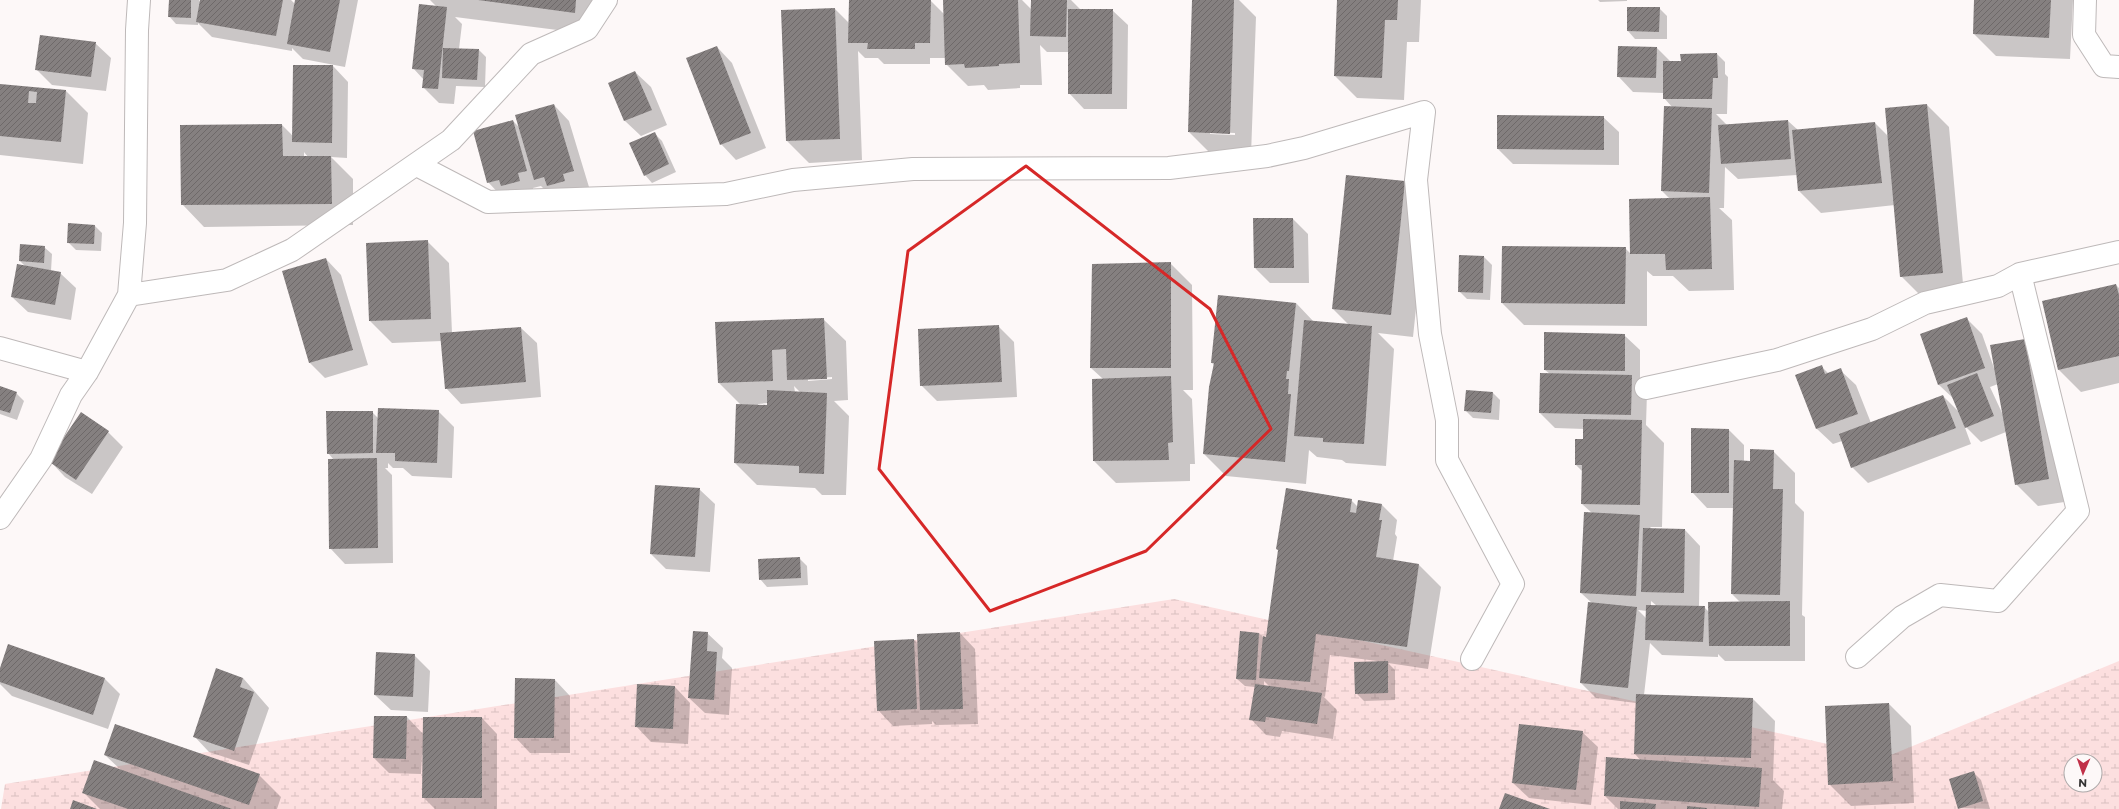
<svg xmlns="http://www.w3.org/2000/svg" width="2119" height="809" font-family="Montserrat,sans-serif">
	<defs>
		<pattern id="wetland-marsh" width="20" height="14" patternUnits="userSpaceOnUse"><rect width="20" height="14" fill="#fcdfdf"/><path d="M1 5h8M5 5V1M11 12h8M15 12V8" fill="none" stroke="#d9c0c0"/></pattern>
		<pattern id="building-hatch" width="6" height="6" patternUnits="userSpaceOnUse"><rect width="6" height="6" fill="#858080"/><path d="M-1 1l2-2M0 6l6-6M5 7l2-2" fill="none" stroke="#6e6969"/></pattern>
	</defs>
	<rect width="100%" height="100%" fill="#fdf8f8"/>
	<!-- wetland -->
	<path fill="url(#wetland-marsh)" fill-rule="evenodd" d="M1174 599 1886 757 2119 661V809H1L5 784ZM2071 761H2095V785H2071Z"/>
	<!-- shadow -->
	<path fill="#0003" fill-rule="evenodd" d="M170 0H199L200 2 201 0H291L295 4 296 0H358L345 67 303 59 292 48V51L212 37 198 23V25L176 24 169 16Z
		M430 0H601L597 35 455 17 462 24 459 49 479 50 486 57 485 87 456 86 454 104 439 103 423 87 424 80 413 68 437 7Z
		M850 0H930L944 14V0H1022L1032 10V0H1071L1081 10H1112L1128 25 1127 109H1084L1069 93V52H1047L1040 45 1042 85H1020V88L988 90 984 85 968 86 946 64V58H930V64H884L878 58H865L858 51 862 160 809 163 787 141 835 9 849 23Z
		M1193 0H1239L1256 17 1251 155 1211 154 1189 132ZM1210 132 1235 133V135L1210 134Z
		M1338 0H1421L1419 42H1407L1404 100 1357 98 1335 76Z
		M1598 0H1627V1L1600 2Z
		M1975 0H2073L2070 59 1996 56 1974 34Z
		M1659 8 1667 16V39H1635L1628 31Z
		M95 43 111 58 106 91 52 85 36 69Z
		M717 47 732 63 766 148 736 160 721 144Z
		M1657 48 1671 62H1682L1717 54 1725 62V74L1728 77 1727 114H1716L1727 125 1788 121 1798 130 1875 123 1889 137 1927 105 1949 127 1964 295 1923 298 1901 276 1895 205 1821 213 1799 191 1797 175 1738 179 1725 167 1724 208H1719L1732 220 1734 290 1689 291 1673 276H1653L1647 271V326L1524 325 1502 303 1625 248 1631 254 1670 199 1662 191 1673 108 1664 98V93L1633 92 1618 76Z
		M333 66 348 82 347 158 331 157 353 179V225L204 227 182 204 282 125 293 136ZM304 152 308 157H304Z
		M635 72 651 87 667 125 641 136 625 121 610 83Z
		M0 85 66 91 88 113 83 164 0 155Z
		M554 105 569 121 589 187 550 195 541 186 533 188 535 196 503 198 488 182 513 121 519 127Z
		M1603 117 1619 132V165L1513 164 1498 149Z
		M654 133 662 141 676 172 652 183 645 175Z
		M1347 176 1405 182 1427 204 1413 337 1378 333 1394 349 1386 466 1346 463 1342 460 1317 457 1309 450 1306 484 1226 476 1204 454 1214 365 1212 363 1296 303 1314 322 1349 325 1333 309Z
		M1293 219 1308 234 1309 283H1270L1255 268Z
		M95 226 102 233 101 251 76 250 68 242Z
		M427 241 449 263 452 333 521 328 537 343 541 397 461 404 446 388 442 341 392 343 370 321Z
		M44 247 52 254 51 271 60 273 76 288 71 320 28 312 12 297 26 267 20 261Z
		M1460 256 1484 257 1492 265 1490 300 1467 299 1459 291Z
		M326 259 341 275 368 365 325 378 310 363Z
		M1170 263 1192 285 1193 390H1183L1192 399 1195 464H1190V481L1116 483 1094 461 1103 379 1091 368Z
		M2116 285 2119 288V383L2081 392 2059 370 2043 302Z
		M1966 318 1982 334 1994 368 2024 340 2046 362 2071 501 2038 506 2016 484 2006 432 1981 442 1964 425 1971 444 1868 483 1852 467 1842 441 1833 444 1817 429 1797 376 1822 367 1829 374 1840 370 1856 385 1871 423 1943 396 1960 413 1955 400 1939 385 1921 335ZM1998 384 2003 415 1990 387Z
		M823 319 846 341 848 400 834 401 849 416 846 495H822L815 488 757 485 735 463 737 405H741L719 383 716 323ZM832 377V379L808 381V379ZM794 386 801 393 795 392ZM768 403V406H758V404Z
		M998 326 1014 342 1017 397 937 401 921 385Z
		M1624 335 1640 350V385L1647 392 1646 425 1664 443 1662 527H1650L1653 530H1685L1700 546 1699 607H1704L1709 612 1741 603 1732 594 1734 508H1707L1692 492 1729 430 1744 445V462H1751L1773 451 1795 473V503L1804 512 1802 615 1805 617V661H1725L1718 654V657L1662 655 1650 643 1644 695 1753 699 1775 721 1773 780 1784 791 1782 809H1618L1605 796 1641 761 1635 754 1636 703 1596 698 1581 683 1592 603 1581 593 1592 513 1582 504 1583 472 1576 465 1583 440 1584 429 1555 428 1540 413 1550 374 1545 370ZM1651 601 1657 606H1651ZM1638 610 1647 611V619Z
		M0 387 16 393 24 401 17 420 0 414Z
		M1492 392 1500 400 1499 420 1473 418 1465 410Z
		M438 411 454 427 452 478 412 476 403 468H393L388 463V468H385L392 475 393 563 345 564 330 548 334 460 328 453 372 412 378 418Z
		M108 432 123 447 92 494 65 477 50 461Z
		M699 489 715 504 710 572 666 569 651 554Z
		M1351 500 1358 507 1382 505 1397 520 1395 534 1397 537 1393 561 1419 565 1441 587 1428 669 1388 663 1395 670V700L1364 701 1356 693 1377 661 1330 655 1325 697 1323 696 1337 710 1333 739 1282 731 1280 737 1266 735 1251 719 1255 687 1245 686 1237 679 1259 633 1263 637 1267 638 1279 551 1277 549ZM1264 681 1270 687 1264 686Z
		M799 558 807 566 808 585 767 587 760 579Z
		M707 633 723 648 722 658 732 668 729 715 705 713 689 698Z
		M960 633 975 649 978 724 936 725 932 721V724L893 726 878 710 914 640 918 644Z
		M9 646 105 679 120 694 108 729 12 696 0 684V671Z
		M414 655 430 671 428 712 391 710 375 695Z
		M243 678 269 708 249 765 209 752 194 736Z
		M516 679 555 680 570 696V753H530L515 737Z
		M638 685 675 687 690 703 688 744 651 742 636 726Z
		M1889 704 1911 726 1914 803 1851 806 1829 784Z
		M407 717 424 735 482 718 497 734V809H435L423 797 424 755H422L421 774 389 773 374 758Z
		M1582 732 1598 747 1591 805 1529 798 1513 783Z
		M105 755 259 775 281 797 277 809H100L84 793 122 771Z
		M1973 772 1981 780 1990 809 1958 808Z"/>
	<!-- building -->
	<path fill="url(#building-hatch)" fill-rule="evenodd" d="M169 0H191V18L168 17Z
		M200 0H283L276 36 196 22Z
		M295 0H340L330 52 287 44Z
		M478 0H576L575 13Z
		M849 0H931L930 43H915V49H867L868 43H848Z
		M943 0H1018L1020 63 999 64V66L965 68 964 64 945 65Z
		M1031 0H1067L1066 37 1030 36Z
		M1192 0H1234L1230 134 1188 132Z
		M1337 0H1398L1397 20H1385L1382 78 1334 76Z
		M1974 0H2051L2049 38 1973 34Z
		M419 4 447 7 438 89 422 88 424 70 412 69Z
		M1627 7H1660L1659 32 1627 31Z
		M835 8 840 139 786 141 781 10Z
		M1068 9H1113L1112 94H1068Z
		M40 35 96 42 91 77 35 70Z
		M717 46 751 133 720 145 686 58Z
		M1618 46 1657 47 1656 78 1617 77Z
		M443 48 479 49 477 80 442 78Z
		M1717 53 1718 78H1713L1712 99H1663V61H1681L1680 54Z
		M293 65H333L332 143 292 142Z
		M635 71 652 110 624 121 608 83Z
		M0 84 66 90 61 142 0 136ZM29 91 37 92 36 103H28Z
		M554 104 574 171 563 174 565 181 547 186 544 177 534 180 515 115Z
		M1927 104 1943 273 1900 277 1885 108Z
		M1664 106 1712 108 1709 193 1661 191Z
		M1497 115 1604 116V150L1497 149Z
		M513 120 527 171 518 173 520 181 501 186 499 180 487 183 473 131Z
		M1788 120 1791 159 1721 164 1718 125Z
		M1875 122 1882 183 1798 191 1792 130Z
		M282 124 283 156H331L332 204 181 205 180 125Z
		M655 132 669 164 644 176 629 143Z
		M1346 175 1405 181 1391 315 1332 309Z
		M1710 197 1712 269 1666 270 1665 254H1630L1629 199Z
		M1253 218H1293L1294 268H1254Z
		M68 223 95 225 94 244 67 243Z
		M428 240 431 319 369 321 366 243Z
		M20 244 45 246 44 263 19 261Z
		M1502 246 1626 247 1625 304 1501 303Z
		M1459 255 1484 256 1483 293 1458 292Z
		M326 258 353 350 309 363 282 271Z
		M1171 262V368H1090L1092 264Z
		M17 264 61 272 55 305 11 297Z
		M2116 284 2119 295V356L2058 370 2042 301Z
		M1218 295 1296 303 1289 371H1287L1286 379H1289L1288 394H1291L1285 462 1203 454 1209 387 1214 363H1211Z
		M1967 317 1985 368 1938 385 1920 334Z
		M824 318 827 379 787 380 786 349 772 350 773 381 718 383 715 322Z
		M1304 320 1372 326 1364 444 1323 442V438L1294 436Z
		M999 325 1002 382 920 386 918 329Z
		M521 327 526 382 445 389 440 333Z
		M1544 332 1625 334V371L1544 370Z
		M2025 339 2049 479 2015 485 1990 345Z
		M1822 365 1825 374 1841 368 1858 414 1816 429 1795 375Z
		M1540 373 1632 375 1631 415 1539 413Z
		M1977 373 1994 416 1965 428 1947 385Z
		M1171 376 1173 442 1168 443 1169 460 1093 461 1092 379Z
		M0 386 17 392 10 413 0 410Z
		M767 390 827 393 824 474 799 473V466L734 463 736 404 767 405Z
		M1466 390 1493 392 1491 413 1464 411Z
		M1943 395 1956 428 1851 468 1839 434Z
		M378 408 439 410 437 463 395 461V453H376Z
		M326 411H373V453L327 454Z
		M81 412 109 431 76 480 48 461Z
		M1583 419 1642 420 1640 505 1581 504 1582 465H1575V439H1583Z
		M1691 428 1729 429V493H1691Z
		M1750 449 1774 450 1773 489H1783L1780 595 1731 594 1734 460 1750 461Z
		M377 458 378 548 329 549 328 459Z
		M655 485 700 488 695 557 650 554Z
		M1286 488 1352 499 1350 512 1356 513 1358 500 1382 504 1379 520H1382L1376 557 1419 564 1407 647 1316 634 1310 682 1259 678 1263 636 1266 637 1278 550 1276 549Z
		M1584 512 1640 515 1636 596 1580 593Z
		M1643 528 1685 529 1684 593 1641 592Z
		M800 557 801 578 759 580 758 559Z
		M1790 601V646H1709L1708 602Z
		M1588 602 1637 607 1628 688 1580 683Z
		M1646 605 1705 606 1703 642 1645 640Z
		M693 631 708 632 707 651 717 652 714 700 688 698Z
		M1240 631 1259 633 1256 680 1236 679Z
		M960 632 963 709 920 710 917 634Z
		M914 639 917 709 877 711 874 641Z
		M8 644 105 678 93 715 0 682V668Z
		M376 652 415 654 413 697 374 695Z
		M1388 661V693L1355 694 1354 662Z
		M216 668 243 678 240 687 254 692 234 751 193 737Z
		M515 678 555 679 554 738H514Z
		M637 684 675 686 673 729 635 727Z
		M1255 684 1322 693 1317 724 1266 717 1265 722 1249 720Z
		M1636 694 1753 698 1751 758 1634 754Z
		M1889 703 1893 781 1828 785 1825 706Z
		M374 716H407L406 759 373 758Z
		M423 717H482V798H422Z
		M115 724 260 774 249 805 104 755Z
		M1519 724 1583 731 1576 790 1512 783Z
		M1606 757 1762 768 1759 807 1604 796Z
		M94 760 232 809H128L82 793Z
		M1974 771 1983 801 1958 809 1949 779Z
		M1505 793 1550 809H1499Z
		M73 800 97 809H70Z
		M1620 801 1656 804 1655 809H1620Z
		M1687 806 1707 808V809H1687Z"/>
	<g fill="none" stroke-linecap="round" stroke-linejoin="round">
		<defs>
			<path id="minor" d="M2085 0 2084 35 2104 66 2119 67
				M417 165 488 202 726 194 793 180 913 169 1169 168 1267 156 1304 148 1424 112 1416 180 1430 334 1447 420V460L1513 584 1472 659
				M129 295 227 280 292 250 451 140 531 54 587 29 606 0
				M0 348 87 372
				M1646 388 1777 360 1872 329 1925 303 1998 286 2020 274 2119 252
				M0 518 41 459 71 395 87 372 129 295 135 223 137 30 139 0
				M1857 657 1902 617 1940 595 1998 601 2078 511 2020 274"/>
		</defs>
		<!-- minor casing -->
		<use href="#minor" stroke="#beb9b9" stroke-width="24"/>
		<!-- minor -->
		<use href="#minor" stroke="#fff" stroke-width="22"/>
	</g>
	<!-- marked area -->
	<path fill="none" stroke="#d62828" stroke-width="3" stroke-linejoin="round" d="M1026 166 1210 309 1271 429 1146 551 990 611 879 469 908 251Z"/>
	<!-- north arrow -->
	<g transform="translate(2083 773) rotate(182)"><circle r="19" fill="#fdf8f8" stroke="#ada9a9"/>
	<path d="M0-3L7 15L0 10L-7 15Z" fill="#c13048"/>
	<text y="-6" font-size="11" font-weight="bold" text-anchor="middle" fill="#343333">N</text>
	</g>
</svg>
